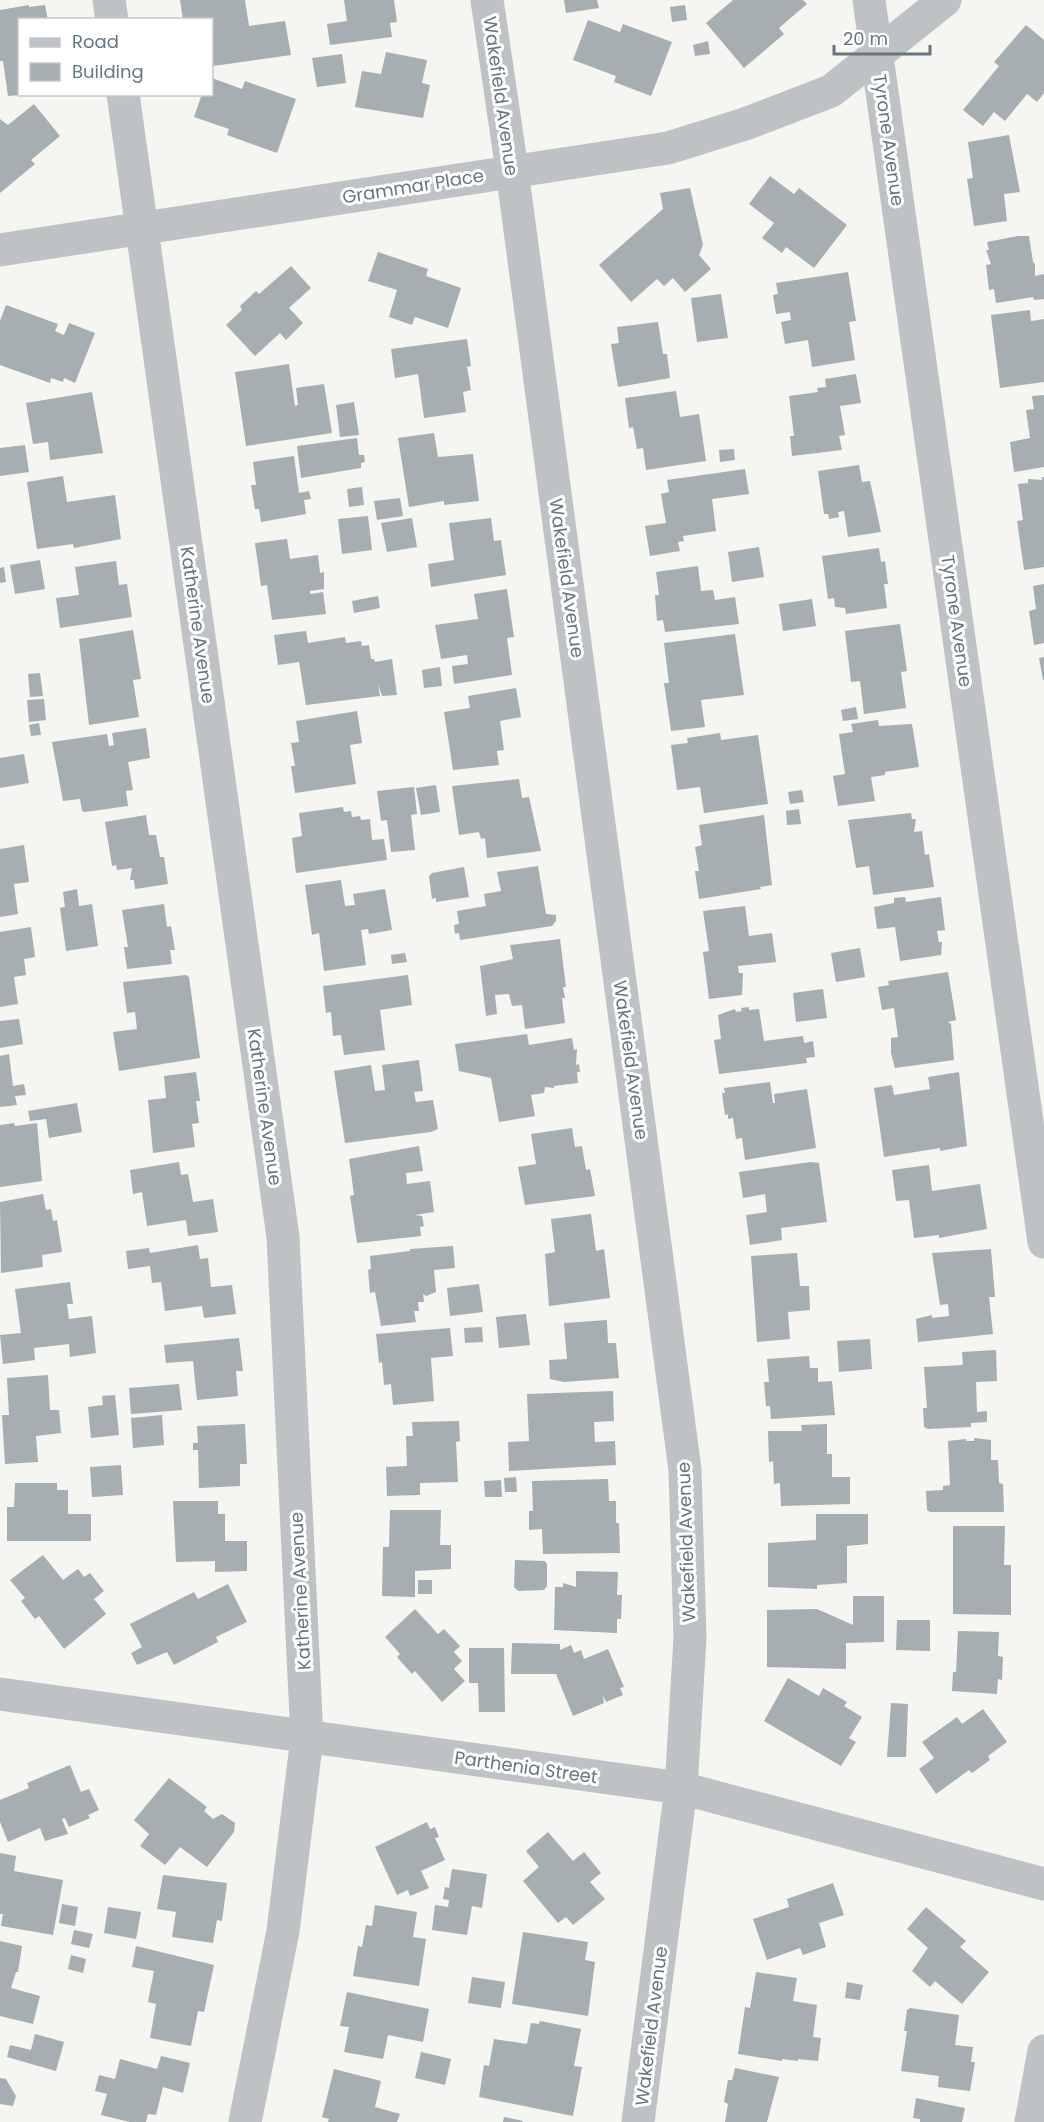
<svg xmlns="http://www.w3.org/2000/svg" width="1044" height="2122" font-family="Poppins,sans-serif">
	<rect width="100%" height="100%" fill="#f5f5f2"/>
	<!-- building -->
	<path fill="#a6aeb2" d="M180 0H245L249 26 285 21 291 55 213 66 212 20H183Z
		M344 0H394L397 22 390 23 392 37 330 45 327 24 347 21Z
		M564 0H597L599 8 566 13Z
		M733 0H803L807 4 779 28 784 34 744 68 706 23Z
		M29 5V7L45 5 48 20H20V95L8 96 3 61H0V10Z
		M685 5 687 20 672 22 670 7Z
		M588 20 620 32 623 24 672 42 651 96 614 82 616 76 573 60Z
		M1026 25 1044 40V93L1037 102 1027 94 1005 121 994 112 983 126 963 110 999 66 994 62Z
		M708 41 710 54 695 56 693 45Z
		M386 52 427 60 422 83 430 85 423 118 355 107 362 71 381 74Z
		M342 54 346 83 317 87 312 58Z
		M212 78 242 89 245 81 296 99 277 153 227 135 229 129 194 117 202 94H212Z
		M34 104 60 136 31 160 35 164 0 193V119L8 125Z
		M1009 135 1020 192 1004 194 1007 221 974 226 967 179 973 178 968 142Z
		M770 176 794 194 799 188 847 225 814 268 786 247 782 253 762 238 774 223 749 204Z
		M690 188 703 245 699 255 711 269 685 292 673 278 664 286 657 279 631 302 599 265 663 209 660 193Z
		M1018 236H1029L1033 262 1035 264V276L1044 274V299L1034 300 1033 297 996 303 994 289 989 290 986 265 991 264 986 250H989L987 242Z
		M378 252 428 269 426 276 461 288 448 328 415 317 412 325 389 317 397 290 368 281Z
		M291 266 311 288 289 308 303 323 286 340 280 333 255 356 226 325 242 310 240 306 256 291 259 294Z
		M848 272 856 321 849 322 855 360 812 367 808 340 785 344 781 322 791 320 790 312 776 314 773 295 778 294 776 283Z
		M721 294 728 338 697 342 691 298Z
		M6 305 58 324 55 331 64 335 69 323 95 333 75 383 64 378 63 382 51 378 50 383 0 365V321Z
		M1030 310 1031 321 1044 319V382L1000 388 991 315Z
		M658 322 663 354H667L670 378 618 387 611 344 619 343 617 327Z
		M467 339 471 366 467 367 471 390 463 392 466 412 424 418 418 374 395 378 391 349Z
		M289 364 295 406 298 405 296 388 324 384 332 433 246 446 235 372Z
		M856 374 861 403 840 406 845 435 839 436 842 450 792 456 790 436H794L789 396 818 392 817 388 826 387 825 379Z
		M676 391 680 417 699 414 706 461 646 470 643 448 637 449 633 427 629 428 625 398Z
		M92 392 103 453 50 460 48 442 33 444 26 403Z
		M1044 395V467L1014 472 1010 442 1030 438 1026 410 1034 409 1032 396Z
		M354 402 359 435 340 437 336 405Z
		M434 433 438 457 473 454 479 501 444 505V501L409 507 398 438Z
		M357 438 359 455H364L365 462 361 463V468L301 478 297 446Z
		M25 445 29 472 0 476V448Z
		M734 449 735 460 720 462 719 450Z
		M294 456 299 493 309 491 311 499 304 500 306 514 261 522 259 509H255L251 485H256L253 462Z
		M859 465 862 482 870 481 881 532 848 537 844 511 838 512 839 517 829 519 828 514H824L818 471Z
		M745 469 749 494 712 499 716 531 683 536 684 541 678 542 680 551 650 556 645 526 666 523 661 494 669 492 667 480Z
		M63 476 67 502 115 495 121 539 74 548 73 544 37 549 27 482Z
		M1042 477H1044V567L1024 570 1017 521 1023 520 1018 484 1028 483V479L1042 480Z
		M362 487 364 505 349 507 347 489Z
		M400 498 403 516 377 520 374 501Z
		M368 516 372 550 342 554 338 519Z
		M412 518 417 547 387 552 381 523Z
		M491 518 494 541 501 540 506 575 431 587 428 564 454 560 449 523Z
		M287 539 290 559 318 555 320 573 324 572V589L310 591V594L323 592 326 614 272 620 267 585 261 586 255 543Z
		M759 547 764 577 732 582 728 552Z
		M879 548 881 562 885 561 888 584H884L887 608 846 614 845 608 835 607 834 598 828 599 822 556Z
		M40 560 45 589 15 594 10 565Z
		M116 561 119 585 127 584 132 617 60 628 56 598 79 595 75 567Z
		M698 566 701 591 713 590 715 600 735 597 739 624 665 632 663 620 657 621 655 595H659L656 572Z
		M4 567 6 582 0 583V568Z
		M1044 584V643L1034 645 1029 611 1036 609 1033 586Z
		M507 589 514 637 507 638 512 675 454 684 452 666 468 664 467 655 441 659 435 625 478 619 474 594Z
		M378 596 380 608 354 613 352 601Z
		M812 599 816 626 783 631 779 604Z
		M900 624 907 671 901 672 906 708 864 714 860 681 851 682 845 631Z
		M133 630 141 679 133 680 139 717 89 725 79 639Z
		M306 631 308 643 345 637 346 643 361 641 362 646 369 645 371 659H374L375 662 392 659 397 695 382 696 378 684 380 696 306 705 299 662 278 665 274 635Z
		M735 634 744 695 701 700 705 727 671 731 664 683H669L664 643Z
		M1044 657V680H1043L1039 658Z
		M440 667 442 686 424 688 422 670Z
		M40 673 43 696 30 697 28 674Z
		M516 688 521 717 500 721 504 750 497 751 499 765 453 770 444 712 470 708 468 696Z
		M44 699 46 720 29 722 27 700Z
		M856 707 858 719 843 721 841 710Z
		M357 711 362 743 350 745 356 784 295 793 291 766H295L291 743 299 742 296 721Z
		M878 720 879 726 912 724 919 767 885 772V775L871 777 875 801 838 806 833 776 845 774 839 734 853 732 851 724Z
		M39 723 41 735 31 736 29 725Z
		M146 728 150 758 128 762 133 790 126 791 128 806 85 812 82 811 80 799 63 801 52 742 107 734 109 746 114 745 112 733Z
		M720 733 721 740 758 735 768 804 704 813 700 787 677 790 671 745 688 743 687 738Z
		M24 754 29 783 0 788V758Z
		M519 779 522 798 529 797 541 851 487 858 485 838 481 839 479 832 459 835 452 786Z
		M436 785 440 812 421 815 416 788Z
		M414 787 417 814 411 815 415 850 391 852 387 820 381 821 377 791Z
		M802 790 804 802 790 804 788 792Z
		M343 807 344 812 351 811 352 817 360 816 361 820 370 819 372 840 384 839 387 860 296 873 292 838 302 836 299 813Z
		M799 809 801 824 787 825 786 811Z
		M911 813 912 819H916L914 832 922 831 925 855 929 854 934 887 873 895 869 866 856 868 848 820Z
		M146 815 149 835H156L160 857H164L168 884 135 889 134 880H130L132 868 117 870 116 865 112 866 105 822Z
		M764 815 772 885 760 887 761 889 699 899 695 871H699L695 847 702 845 699 825Z
		M24 845 29 882 14 884 18 914 0 917V849Z
		M538 866 546 914 556 915V921L552 926 460 940 459 933 455 934 454 925 459 924 457 911 486 906 484 894 501 891 497 872Z
		M464 867 469 897 436 902V898L432 899 429 876 432 873Z
		M341 880 345 906 355 905 353 894 385 889 392 930 369 934 368 929 361 930 366 965 324 971 319 933 312 935 305 885Z
		M77 889 79 906 92 904 98 946 66 951 60 908 65 907 63 892Z
		M905 897 906 902 941 897 945 930 937 931 939 942H942L941 955 900 961 895 927 877 929 874 907 894 903V898Z
		M164 904 167 927 171 926 175 950H170L172 964 127 969 124 947H128L122 910Z
		M745 906 749 936 772 933 776 962 738 966 739 973H743L742 995 709 999 703 952 709 951 703 911Z
		M31 927 35 957 24 959 26 975 14 977 18 1004 0 1007V932Z
		M560 939 566 987H563L565 998H562L565 1023 525 1029 522 1005 512 1006 509 994 495 995 497 1014 486 1016 480 966 513 959 510 945Z
		M860 948 865 977 836 982 831 953Z
		M405 953 407 962 392 964 391 955Z
		M948 972 956 1020 948 1022 951 1024 954 1060 895 1068 891 1053V1038L898 1037 894 1008 882 1010 878 987 889 985 888 981Z
		M186 975 189 977 200 1058 119 1071 113 1032 137 1029 135 1012 127 1013 123 982Z
		M408 975 412 1005 380 1010 385 1050 344 1055 341 1035 333 1036 331 1012 326 1013 323 986Z
		M823 989 827 1018 796 1022 793 993Z
		M749 1007V1010L759 1009 764 1041 803 1036 804 1043 813 1041 815 1057 806 1058 807 1063 719 1074 714 1040 721 1039 718 1015 735 1009 736 1012 742 1011 741 1008Z
		M19 1019 23 1044 0 1048V1021Z
		M527 1034 529 1045 572 1038 574 1050 577 1049 576 1065 579 1064 580 1072H577L578 1083 554 1086V1088L545 1087 544 1093 531 1095 535 1116 499 1122 491 1078 459 1071 455 1044Z
		M9 1054 13 1086 24 1084 26 1095 15 1096 17 1105 0 1107V1056Z
		M419 1060 423 1091 414 1092 416 1102 433 1100 438 1129 431 1132 345 1143 334 1071 371 1065 375 1091 385 1090 382 1065Z
		M196 1072 200 1101H196L199 1123 192 1124 195 1147 153 1153 148 1100 166 1098 164 1076Z
		M959 1072 967 1146 940 1151V1148L884 1157 874 1088 892 1085 894 1095 930 1089 928 1077Z
		M770 1082 773 1103H775L774 1094 807 1089 816 1148 745 1160 742 1138 736 1139 733 1118 728 1119V1114L725 1115 722 1093H725L724 1088Z
		M77 1103 82 1132 49 1138 46 1119 30 1121 28 1111Z
		M14 1123 15 1126 37 1123 42 1181 0 1187V1125Z
		M572 1128 575 1147 582 1146 586 1170 590 1169 595 1196 525 1205 518 1167 536 1164 531 1134Z
		M419 1146 423 1171 406 1173 407 1184 430 1181 434 1212 415 1215 422 1216 424 1226 420 1227 421 1236 357 1243 350 1196 354 1195 349 1159Z
		M179 1162 181 1175 188 1174 193 1202 213 1199 218 1232 188 1236 186 1220 147 1226 142 1192 133 1194 130 1170Z
		M811 1162 819 1163 827 1222 781 1228 782 1240 750 1245 746 1215 767 1212 765 1194 743 1198 739 1172Z
		M929 1165 932 1191 980 1184 987 1229 939 1238V1235L914 1238 909 1200 896 1201 892 1170Z
		M43 1194 46 1210 51 1209 53 1221 57 1220 62 1252 42 1255 43 1267 1 1273 0 1202Z
		M591 1214 596 1251 604 1249 610 1298 549 1306 545 1254 555 1252 551 1219Z
		M198 1245 200 1259 208 1258 211 1287 232 1285 236 1314 204 1318 202 1306 165 1311 161 1282 152 1283 150 1266 128 1269 126 1251 149 1248 150 1253Z
		M453 1246 455 1268 434 1270 436 1292 426 1296 423 1294 424 1302H418L419 1311H414L416 1322 381 1326 375 1292 370 1293 368 1270 371 1269 370 1256 410 1251V1249Z
		M991 1249 995 1297H989L993 1334 918 1342 916 1319 932 1315V1318L949 1316 948 1304 940 1305 932 1253Z
		M797 1253 800 1286H809L810 1310 788 1312 790 1339 757 1342 751 1256Z
		M70 1282 73 1304H67L69 1319 92 1316 96 1353 70 1357 69 1344 34 1348 35 1360 3 1364 0 1335 21 1333 15 1289Z
		M479 1284 483 1312 450 1316 447 1288Z
		M526 1314 530 1345 499 1348 496 1317Z
		M607 1320 608 1343H616L619 1378 564 1382 550 1379 549 1360 567 1359 564 1323Z
		M482 1327 483 1342 465 1343 464 1328Z
		M450 1328 453 1356 431 1358 434 1401 393 1405 391 1384 384 1385 382 1362 379 1363 376 1334Z
		M239 1338 243 1371H236L238 1396 197 1400 193 1361 166 1363 164 1345Z
		M870 1339 872 1369 839 1372 837 1341Z
		M996 1350 997 1381 976 1382 977 1412 987 1411V1422L971 1423V1427L928 1429 924 1427 923 1408H927L924 1367 963 1365 962 1352Z
		M809 1356 810 1368H818V1382L832 1381 835 1415 771 1419 770 1406H766L764 1382H769L767 1359Z
		M48 1375 50 1410H59L61 1433 36 1436 38 1462 5 1464 2 1415H9L7 1378Z
		M179 1384 182 1410 131 1414 129 1388Z
		M613 1391 614 1421 594 1422 595 1442 615 1441 616 1465 509 1471 508 1442 529 1441 527 1394Z
		M115 1395 119 1435 91 1438 88 1407 103 1405 102 1396Z
		M162 1415 164 1445 133 1448 131 1418Z
		M459 1421 460 1441 456 1442 458 1482 420 1483V1495L387 1496 386 1467 407 1466 406 1436H413L412 1422Z
		M245 1424 247 1464H240V1486L199 1488 198 1450H193V1443H198L197 1426Z
		M827 1424V1454H832V1477H850V1504L781 1506 780 1483 774 1484 773 1461 769 1462 768 1431H802L801 1425Z
		M974 1438 991 1440V1460H998L999 1483 1003 1484 1004 1512H930L927 1510 926 1491 943 1490V1486L950 1485 948 1441 966 1439V1441H974Z
		M121 1465 123 1495 92 1497 90 1467Z
		M516 1477 517 1492H505L504 1478Z
		M608 1479 609 1501H616V1523H619L620 1553 543 1554 542 1529 529 1530V1511H533L532 1481Z
		M501 1480 502 1497H485L484 1481Z
		M15 1483H57V1490H68V1514H91V1541H7V1507H14Z
		M173 1501H218V1514H225V1541H247V1571L215 1572V1561L176 1562Z
		M390 1510H441L440 1545H451V1569L415 1571V1597L382 1596 383 1547H389Z
		M816 1514H868V1544L847 1546V1583L817 1585V1589L768 1587V1543L816 1540Z
		M953 1526H1005L1004 1565H1011V1615L953 1614Z
		M43 1555 63 1580 78 1569 84 1577 90 1573 104 1591 94 1599 106 1614 64 1649 39 1616 35 1619 21 1601 25 1598 10 1580Z
		M515 1560 545 1561 547 1564V1586L544 1590 518 1591 514 1587Z
		M576 1571 618 1572 617 1595H622L621 1619H617V1633L554 1630 555 1587H563V1583L576 1587Z
		M418 1580H432V1594H418Z
		M228 1584 247 1622 216 1637 218 1642 174 1665 167 1652 137 1665 131 1653 142 1647 130 1624 194 1592 198 1599Z
		M853 1596H884V1642L846 1643V1669L767 1667V1610L817 1609 853 1625Z
		M415 1609 438 1634 444 1629 460 1646 454 1652 462 1661 454 1669 465 1681 442 1702 415 1671 412 1674 397 1657 400 1654 385 1637Z
		M897 1620H930V1651L896 1650Z
		M958 1631 999 1632 998 1656 1003 1657 1002 1680 998 1679 997 1694 952 1691 953 1672H956Z
		M512 1643 560 1644V1650L571 1645 574 1653 581 1650 584 1659 608 1649 624 1687 620 1688 623 1695 606 1702 603 1695 604 1703 573 1716 556 1674H511Z
		M469 1648H504L505 1712H479L478 1683H469Z
		M788 1678 819 1696 823 1688 847 1702 844 1706 862 1717 849 1738 856 1742 841 1766 764 1721Z
		M891 1703 908 1704 906 1757H887Z
		M983 1709 1007 1742 988 1756 990 1760 972 1773 969 1770 936 1794 919 1769 934 1758 922 1742 957 1717 962 1724Z
		M70 1765 81 1792 89 1789 99 1810 88 1815 90 1818 69 1827 65 1818 62 1819 68 1834 45 1841 40 1828 8 1842 0 1822V1800L29 1788 27 1783Z
		M169 1778 207 1807 204 1811 213 1819 222 1814 235 1823 234 1832 207 1867 180 1847 165 1865 140 1846 149 1834 134 1820Z
		M427 1822 430 1829 435 1827 439 1837 435 1838 445 1860 421 1871 429 1888 410 1896 408 1890 397 1895 375 1847Z
		M548 1832 573 1861 584 1852 601 1873 590 1882 605 1899 573 1925 566 1917 558 1923 523 1881 539 1867 526 1851Z
		M0 1853 16 1856 14 1871 63 1880 53 1935 1 1926 3 1914H0Z
		M452 1869 487 1874 482 1908 472 1906 467 1935 432 1930 435 1905 448 1907 449 1900 443 1899 445 1887 449 1888Z
		M163 1875 227 1883 222 1921 217 1920 213 1943 172 1937 176 1912 157 1909Z
		M833 1883 844 1915 819 1923 826 1947 803 1955 800 1948 767 1960 753 1919 789 1907 787 1899Z
		M62 1904 78 1907 75 1926 59 1923Z
		M375 1905 417 1912 413 1937 426 1939 419 1986 353 1976 358 1946 362 1947 366 1925 372 1926Z
		M108 1907 141 1912 136 1939 104 1933Z
		M926 1907 966 1941 960 1947 989 1972 962 2004 935 1981 930 1987 912 1971 928 1948 907 1929Z
		M74 1930 93 1934 89 1948 71 1944Z
		M523 1932 588 1942 585 1960 595 1962 588 2016 512 2004Z
		M0 1941 22 1946 18 1972H16L11 1988 40 1996 33 2024 0 2016Z
		M136 1946 214 1965 204 2012 198 2011 191 2046 150 2038 156 2004 148 2002 154 1971 132 1967Z
		M71 1955 86 1959 83 1973 68 1969Z
		M756 1972 797 1978 793 2001 817 2005 813 2037 821 2038 818 2061 798 2059V2061L782 2059V2061L738 2054 745 2007 750 2008Z
		M472 1977 505 1982 501 2008 468 2003Z
		M847 1982 863 1985 860 2000 845 1998Z
		M347 1992 429 2009 423 2042 388 2035 383 2059 344 2052 349 2027 340 2026Z
		M910 2008 959 2015 955 2045 973 2047 971 2062H975L970 2091 938 2087 939 2076 901 2071 907 2031H904L907 2010Z
		M540 2021 581 2029 574 2066 582 2067 573 2116 479 2097 484 2065 489 2066 494 2039 527 2044 531 2023 539 2024Z
		M35 2034 64 2042 56 2071 7 2057 10 2045 31 2050Z
		M421 2052 451 2059 445 2085 415 2078Z
		M161 2056 190 2063 183 2093 163 2087 156 2115 148 2114 146 2122H130L101 2115 107 2094 95 2091 99 2075 115 2079 120 2059 157 2069Z
		M735 2068 779 2077 767 2122H725L728 2104 724 2102 728 2080H732Z
		M334 2069 381 2081 375 2107 400 2114 397 2122H328L329 2119 322 2117Z
		M0 2078 6 2079 16 2096 13 2106 0 2104Z
		M916 2098 965 2108 962 2122H920V2119L913 2118Z
		M504 2117 523 2121 522 2122H503Z"/>
	<g fill="none" stroke-linecap="round" stroke-linejoin="round">
		<!-- minor -->
		<path stroke="#bec2c5" stroke-width="33" d="M109 0 112 20
			M487 0 512 170 685 1470 690 1638 681 1788 638 2122
			M869 0 1044 1242
			M123 94 283 1237 307 1738 283 1931 245 2122
			M0 250 668 148 745 124 831 91 945 0
			M0 1694 681 1788 1044 1884
			M1031 2122 1044 2051"/>
	</g>
	<g text-anchor="middle" dominant-baseline="central" stroke-width="6" stroke-linejoin="round" paint-order="stroke">
		<!-- street labels -->
		<g font-size="18" fill="#667681" stroke="#fff">
			<text transform="translate(501 96) rotate(82)">Wakefield Avenue</text>
			<text transform="translate(889 140) rotate(82)">Tyrone Avenue</text>
			<text transform="translate(413 186) rotate(-9)">Grammar Place</text>
			<text transform="translate(567 578) rotate(82)">Wakefield Avenue</text>
			<text transform="translate(957 621) rotate(82)">Tyrone Avenue</text>
			<text transform="translate(198 625) rotate(82)">Katherine Avenue</text>
			<text transform="translate(631 1060) rotate(82)">Wakefield Avenue</text>
			<text transform="translate(265 1107) rotate(82)">Katherine Avenue</text>
			<text transform="translate(686 1542) rotate(-92)">Wakefield Avenue</text>
			<text transform="translate(300 1591) rotate(-93)">Katherine Avenue</text>
			<text transform="translate(526 1767) rotate(8)">Parthenia Street</text>
			<text transform="translate(651 2026) rotate(-83)">Wakefield Avenue</text>
		</g>
	</g>
	<!-- legend -->
	<rect x="18" y="18" width="195" height="78" fill="#ffffff" stroke="#c2c8cd" stroke-width="1.5"/>
	<rect x="30" y="38" width="30" height="9" fill="#bec2c5" stroke="#c2c8cd" stroke-width="1.5"/>
	<text x="72" y="48" font-size="18" fill="#667681">Road</text>
	<rect x="30" y="63" width="30" height="18" fill="#a6aeb2" stroke="#c2c8cd" stroke-width="1.5"/>
	<text x="72" y="78" font-size="18" fill="#667681">Building</text>
	<!-- scale -->
	<path d="M834 45v9h96v-9" fill="none" stroke="#667681" stroke-width="3"/>
	<text x="843" y="45" font-size="18" fill="#667681" stroke="#ffffff" stroke-width="4.5" paint-order="stroke">20 m</text>
</svg>
